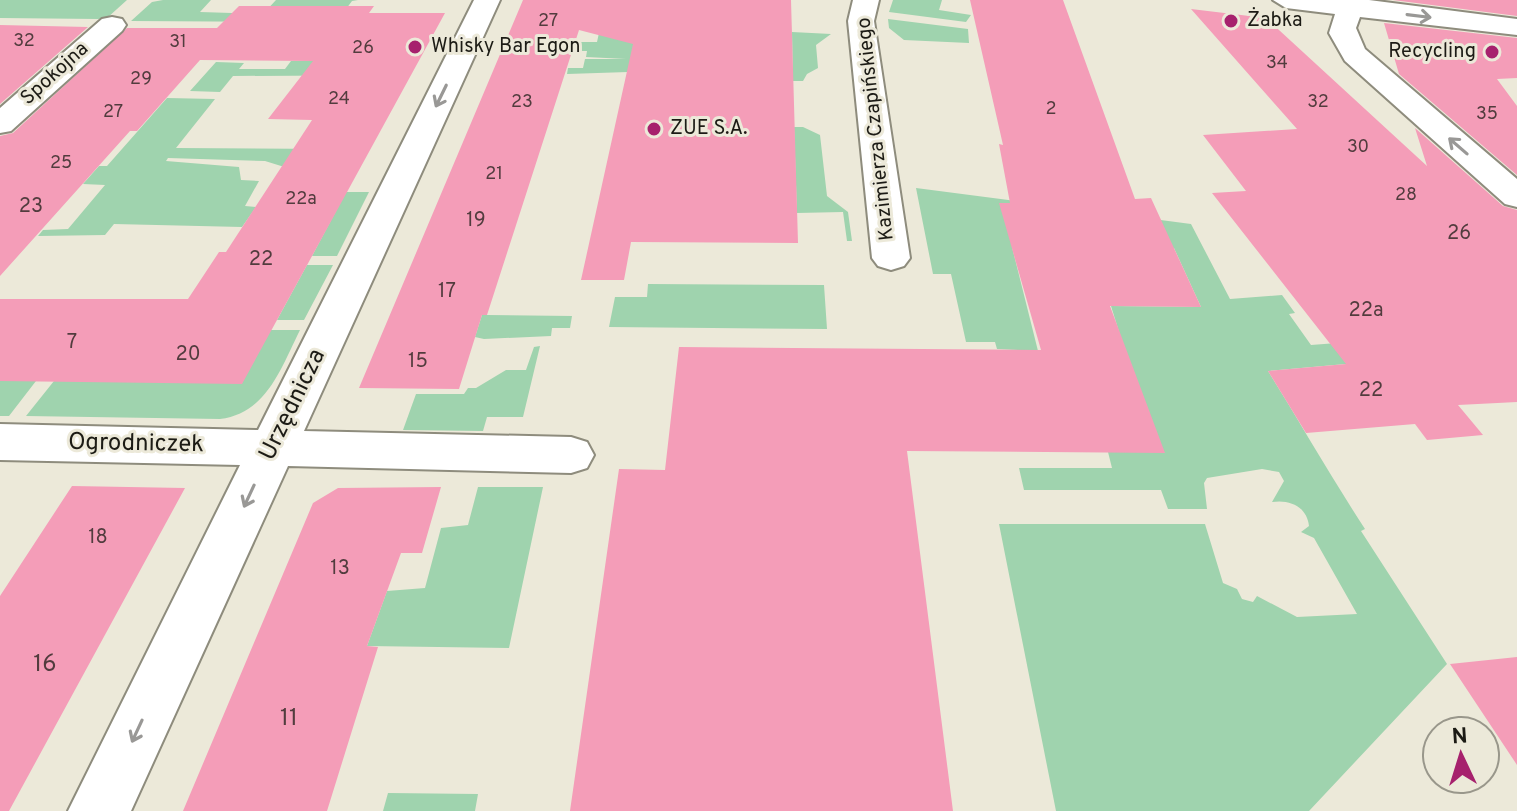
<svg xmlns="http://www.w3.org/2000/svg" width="1517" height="811" font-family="Overpass,sans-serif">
	<rect width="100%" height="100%" fill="#ece9d9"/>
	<!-- green -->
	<path fill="#9fd3ae" d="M0 0H127L107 18 98 19 0 18Z
		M163 0H211L200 12 263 14 276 0H358L352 1 343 13 278 22 131 21 152 2Z
		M893 0H942L939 10 971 15 966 22 889 12Z
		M603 15 646 21 628 72 567 74 568 68H583L585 59H626L586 57 587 51H573L576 42H597Z
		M888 19 968 29 969 43 904 40 889 28Z
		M792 32 831 34 816 45 818 68 807 74 803 81H793Z
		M291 61H354L409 75 233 76 220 92 190 91 216 62 244 63 239 69H285Z
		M167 98 215 99 176 148 331 149 294 170 265 161 168 158 166 161 239 167 241 180 259 181 245 206 256 207 242 227 114 224 105 235 38 236 43 230 68 229 105 185 83 184 99 166H107Z
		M794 127H803L820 135 827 196 848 212 852 241H847L843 212 797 213Z
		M916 188 1191 224 1230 299 1282 295 1295 313 1289 314 1311 345 1350 342 1368 362 1268 371C1301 424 1331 477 1365 529L1361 531 1447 664 1309 811H1056L999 524H1205L1223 583 1237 589 1242 599 1253 602 1257 596 1297 617 1357 614 1314 538 1301 532 1309 526C1307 507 1290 499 1272 502L1284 481 1279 472 1262 469 1207 478 1204 483 1207 509H1168L1161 490H1024L1019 468H1112L1108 452 1125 351 1111 306 1201 307 1174 248 1012 247 1038 351 997 349 995 342H966L951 274H933Z
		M346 192H369L337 256H312Z
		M307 265H333L304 320H277Z
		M648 284 824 285 827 329 609 327 615 297H647Z
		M482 315H487L572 316 570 328H552L551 336 484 339 475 337Z
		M271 330H300C281 368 267 413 220 419L26 416 54 381Z
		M540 346 523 417H487L483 431 403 430 416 394H464L468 388H476L506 370H526L534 347Z
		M0 381H36L9 416H0Z
		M478 487H543L509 648 367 646 387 591 425 588 441 528 468 525Z
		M388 793 478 794 475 811H383Z"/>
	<!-- building -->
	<path fill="#f49db8" d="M523 0H791L798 243 631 242 624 280H581L633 44 579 30 487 315H482L459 389 359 388Z
		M970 0H1063L1135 199 1151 198 1201 307 1110 306 1165 453 907 451 953 811H570L619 469 665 470 679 347 1041 350 999 203H1010L999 144 1003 145Z
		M1393 0H1517V16Z
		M239 6H374L369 13H445L242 384 0 381V299H188L219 252H226L312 120 268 119 313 61 200 60 137 131H130L0 276V136L13 133 127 28H217Z
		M1191 9 1266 18 1427 166 1415 128 1503 206 1517 210V402L1458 405 1483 435 1427 440 1415 424 1306 433 1268 371 1346 364 1212 193 1246 191 1203 135 1297 129Z
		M1384 23 1517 38V78L1497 79 1517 106V175L1399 74Z
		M0 25 88 27 0 104Z
		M72 486 185 488 9 811H0V596Z
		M441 487 422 553H401L367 646 378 647 327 811H183L313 503 338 488Z
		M1517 657V765L1450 664Z"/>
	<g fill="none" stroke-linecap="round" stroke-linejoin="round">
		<defs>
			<path id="minor" d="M474 0H500L304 431 571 437 587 442 594 455 587 468 571 473 288 466 131 811H68L240 465 0 460V424L258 430Z
				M853 0H879L874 21 910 258 904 266 891 270 878 266 872 258 848 21Z
				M1273 0H1369L1517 19V35L1360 17 1356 28 1365 49 1517 179V207L1505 204 1345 61 1329 33 1335 14 1286 8Z
				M112 17 122 19 126 25 122 31 11 131 0 133V108L102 19Z"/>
		</defs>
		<!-- minor casing -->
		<use href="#minor" stroke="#8e8c7d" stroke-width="4"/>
		<!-- minor -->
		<use href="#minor" fill="#fff" fill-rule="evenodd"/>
	</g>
	<!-- one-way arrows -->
	<defs><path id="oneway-shaft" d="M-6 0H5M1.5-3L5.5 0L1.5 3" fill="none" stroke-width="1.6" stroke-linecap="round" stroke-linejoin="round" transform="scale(2)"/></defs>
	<g stroke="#999896">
		<use href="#oneway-shaft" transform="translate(1419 16) rotate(7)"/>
		<use href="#oneway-shaft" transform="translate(441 96) rotate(116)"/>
		<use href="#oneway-shaft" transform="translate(1458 146) rotate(-139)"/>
		<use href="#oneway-shaft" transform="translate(249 496) rotate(115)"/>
		<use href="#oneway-shaft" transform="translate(137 731) rotate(115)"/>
	</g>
	<!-- markers -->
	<g fill="#a6216d" stroke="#ece9d9" stroke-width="3">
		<circle cx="1231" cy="21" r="8"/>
		<circle cx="415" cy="47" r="8"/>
		<circle cx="1492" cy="52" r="8"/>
		<circle cx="654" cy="129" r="8"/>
	</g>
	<g text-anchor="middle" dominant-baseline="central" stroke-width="6" stroke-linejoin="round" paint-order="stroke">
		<!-- far-number labels -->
		<g font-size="18" fill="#523c3e">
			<text x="548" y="21">27</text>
			<text x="24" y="41">32</text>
			<text x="178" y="42">31</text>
			<text x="363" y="48">26</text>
			<text x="1277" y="63">34</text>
			<text x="141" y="79">29</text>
			<text x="339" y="99">24</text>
			<text x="522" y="102">23</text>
			<text x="1318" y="102">32</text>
			<text x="1051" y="109">2</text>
			<text x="113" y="112">27</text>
			<text x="1487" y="114">35</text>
			<text x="1358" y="147">30</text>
			<text x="61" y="163">25</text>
			<text x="494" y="174">21</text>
			<text x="1406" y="195">28</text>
			<text x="301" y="199">22a</text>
		</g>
		<!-- far-poi labels -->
		<g font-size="20" fill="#1c1b15" stroke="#ece9d9" text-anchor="start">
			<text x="1247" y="21">Żabka</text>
			<text x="431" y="47">Whisky Bar Egon</text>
			<text x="1476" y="52" text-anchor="end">Recycling</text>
			<text x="670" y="129">ZUE S.A.</text>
		</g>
		<!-- far-street labels -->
		<g font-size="20" fill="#1c1b15" stroke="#ece9d9">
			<text transform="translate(55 74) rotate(-42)">Spokojna</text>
			<text transform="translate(876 129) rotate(-96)">Kazimierza Czapińskiego</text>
		</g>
		<!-- number labels -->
		<g font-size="20" fill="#523c3e">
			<text x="31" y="207">23</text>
			<text x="476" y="221">19</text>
			<text x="1459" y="234">26</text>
			<text x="261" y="260">22</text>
			<text x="447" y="292">17</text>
			<text x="1366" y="311">22a</text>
			<text x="72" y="343">7</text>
			<text x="188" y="355">20</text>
			<text x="418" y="362">15</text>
			<text x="1371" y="391">22</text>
			<text x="98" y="538">18</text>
			<text x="340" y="569">13</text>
		</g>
		<!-- street labels -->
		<g font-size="24" fill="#1c1b15" stroke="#ece9d9">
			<text transform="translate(293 405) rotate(-64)">Urzędnicza</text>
			<text transform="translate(136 444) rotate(1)">Ogrodniczek</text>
		</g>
		<!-- near-number labels -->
		<g font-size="24" fill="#523c3e">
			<text x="45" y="665">16</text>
			<text x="289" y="719">11</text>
		</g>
	</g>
	<!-- north arrow -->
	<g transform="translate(1461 755) rotate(356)"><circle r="38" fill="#ece9d9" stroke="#99978b" stroke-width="2"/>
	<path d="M0-6L14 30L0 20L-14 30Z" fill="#a6216d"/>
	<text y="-12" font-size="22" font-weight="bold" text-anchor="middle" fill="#1c1b15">N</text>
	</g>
</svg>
